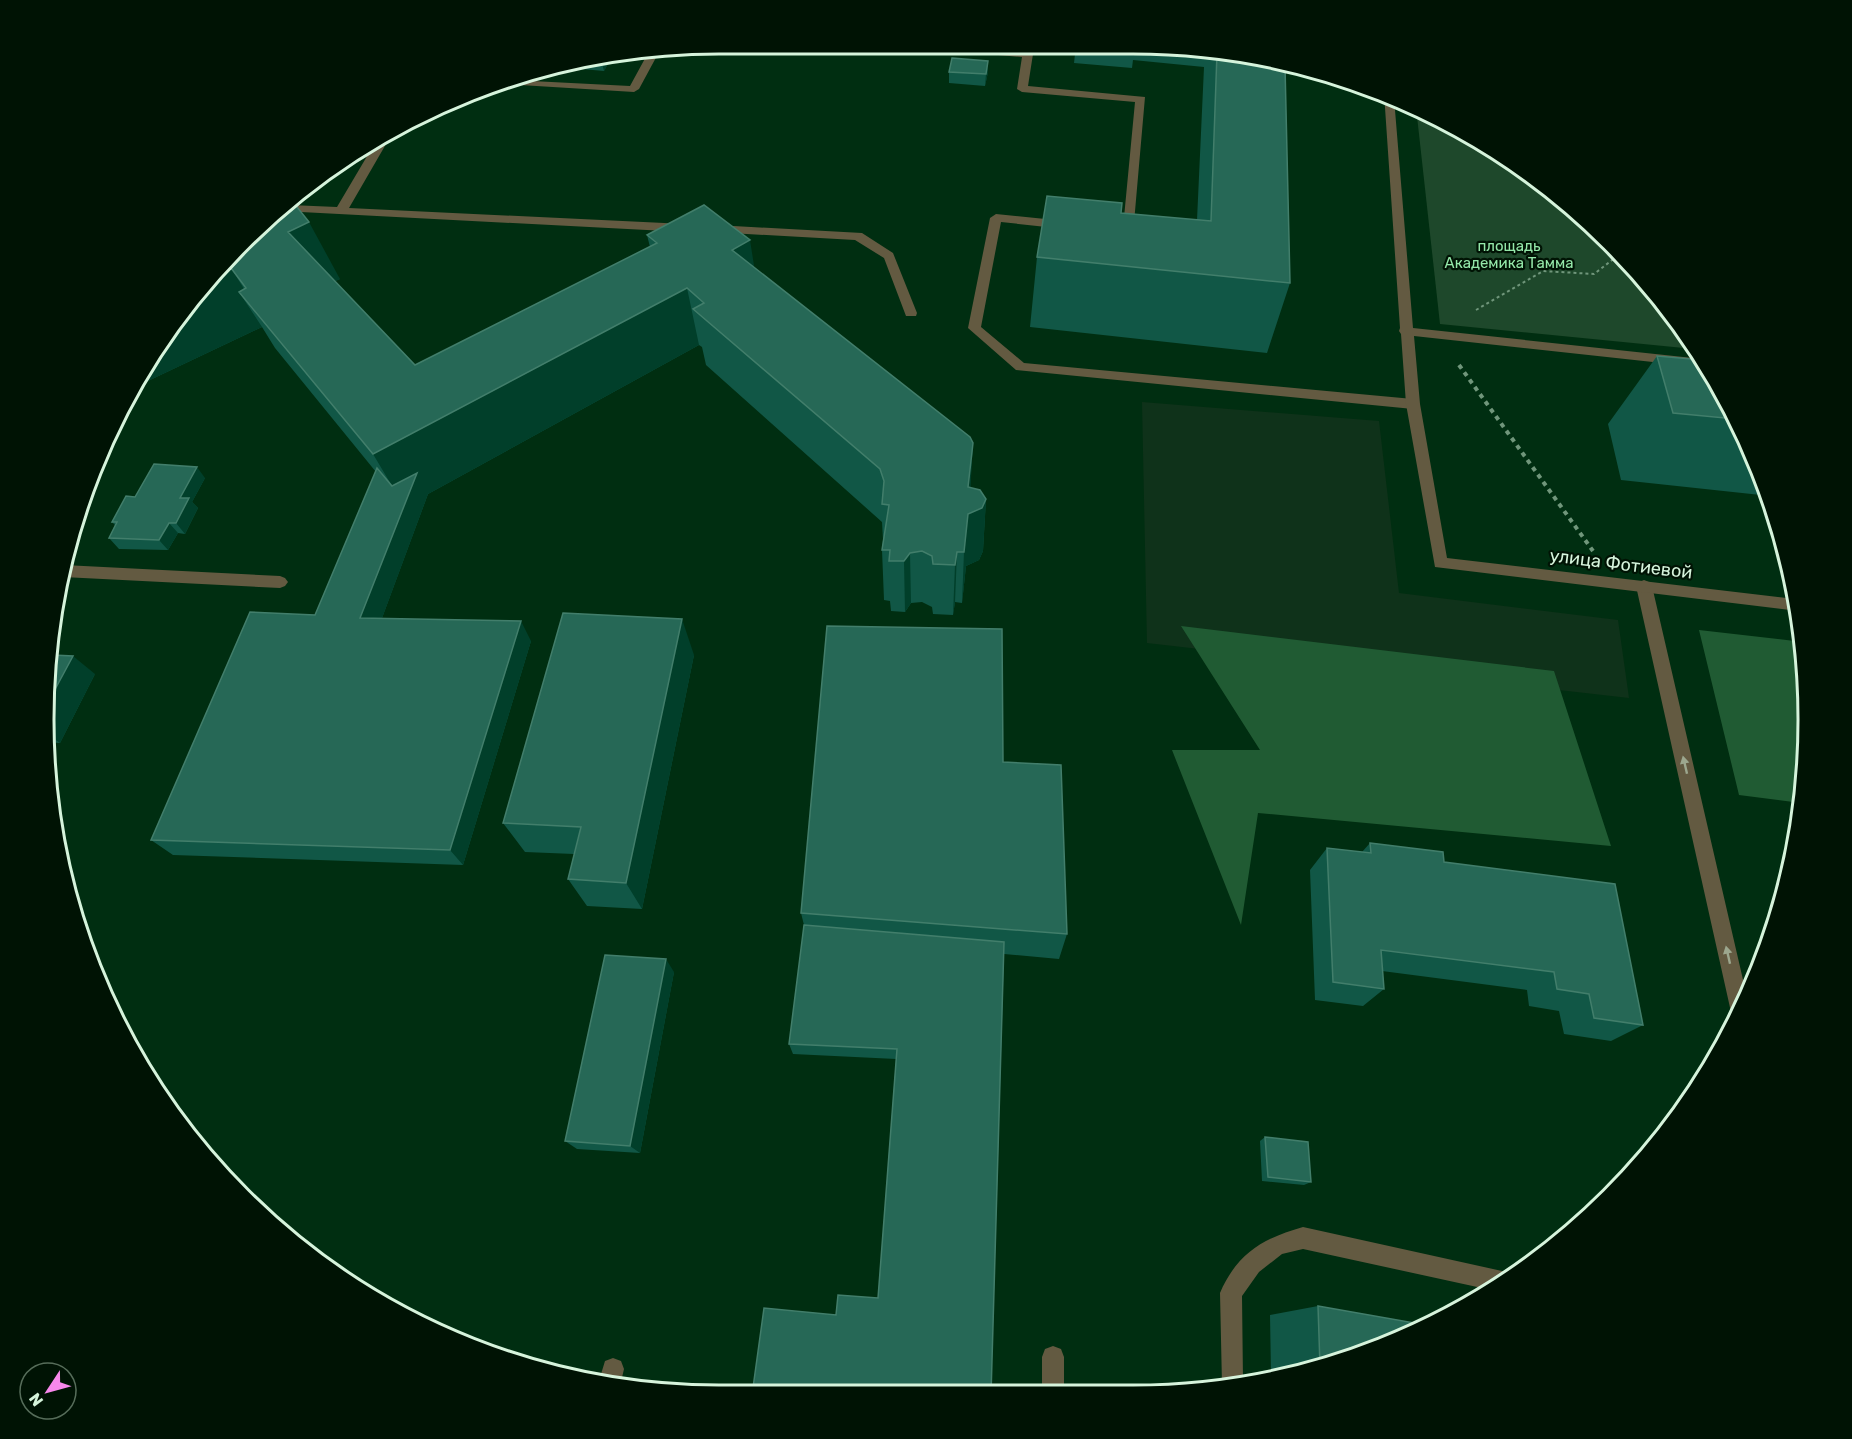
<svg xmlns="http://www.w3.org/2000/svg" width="1852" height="1439" font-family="Rubik,sans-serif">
	<rect width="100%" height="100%" fill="#002e11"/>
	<!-- built -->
	<path fill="#0f321a" d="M1142 402 1379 421 1399 593 1618 620 1629 698 1147 643Z"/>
	<!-- green -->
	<path fill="#1e482b" d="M1416 107 1432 113 1544 183 1641 274 1694 349 1440 324Z"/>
	<!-- forest -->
	<path fill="#205b33" d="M1181 626 1554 671 1611 846 1258 813 1241 925 1172 750H1260Z
		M1699 630 1803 642 1807 763 1801 803 1739 795Z"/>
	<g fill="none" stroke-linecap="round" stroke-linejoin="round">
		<!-- path-far1 -->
		<path stroke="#70967b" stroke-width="2" stroke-dasharray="3 3" stroke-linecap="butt" d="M1476 310 1543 271 1594 274 1620 254"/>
		<!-- path -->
		<path stroke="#70967b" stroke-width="4" stroke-dasharray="4.5 4.5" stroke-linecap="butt" d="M1459 365 1593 551"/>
		<!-- service -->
		<path fill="#635a41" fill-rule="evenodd" d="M902 44H947L1028 51 1033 54 1028 86 1145 97 1133 234 1126 235 1120 231 1123 228 1135 102 1022 92 1017 89 1022 57 907 47Z
			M659 52 639 89 634 92 502 84 512 80 630 86 648 53Z
			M391 130 393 132 349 208 685 224 691 228 685 232 282 211 290 205 337 207 379 136Z
			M996 214 1065 221 1071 225 1065 229 1001 222 981 327 1024 363 1413 399 1420 404 1413 409 1016 370 968 328 990 218Z
			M716 225 862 233 893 253 917 313 916 316H906L884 258 855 240 712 232 710 229Z
			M64 565 280 576 285 578 288 582 285 586 280 588 63 577Z
			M1644 580 1649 582 1652 586 1747 997 1738 1020 1734 1019 1731 1012 1636 586 1639 582Z
			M1303 1227 1502 1271 1510 1276 1491 1290 1303 1249 1282 1254 1259 1272 1242 1296 1243 1381 1222 1385 1220 1293C1237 1253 1264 1238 1303 1227Z
			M1053 1346 1061 1349 1064 1357V1394H1042V1357L1045 1349Z
			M613 1358 621 1361 624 1369 620 1386 598 1384 605 1361Z"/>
		<!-- minor -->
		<path fill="#635a41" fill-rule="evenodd" d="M1384 93 1394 98 1413 328 1702 359 1708 368 1414 336 1420 404 1447 558 1795 599 1798 611 1435 567 1406 404 1401 334 1399 331 1400 328Z"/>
	</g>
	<!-- wall -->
	<path fill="#115746" d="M1076 45H1176L1285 66 1290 283 1267 353 1030 327 1037 257 1121 213 1197 220 1204 67 1133 60 1132 68 1074 63Z
		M611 58 604 71 548 66Z
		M988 61V72L985 86 949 83V72Z
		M647 235 754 268 973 443 970 488 986 499 983 551 979 560 966 566 962 603 955 602 953 615 933 614 932 607 922 602 911 603 905 612 891 611 890 601 884 600 882 550 883 540 882 522 706 365 702 347 699 345 428 494 382 618 531 641 463 865 173 855 151 840 315 615 376 472 275 348 262 327 131 389 241 242 340 279 335 281 415 365 650 247Z
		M1657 356 1718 381 1770 496 1621 480 1608 424Z
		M205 478 192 502 198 508 185 534 178 533 168 550 119 549 109 538 115 525 112 522 135 497Z
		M694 655 642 909 587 906 568 879 574 854 525 852 503 823Z
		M95 674 60 743 46 742 44 720Z
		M1003 762 1067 934 1059 959 1004 954 991 1395 836 1315 878 1298 896 1059 793 1054 789 1044 804 925 801 913Z
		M1370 843 1444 862 1643 1025 1611 1041 1564 1034 1559 1011 1529 1006 1527 990 1382 971 1384 989 1363 1006 1315 1000 1310 870 1327 848 1362 852Z
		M674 972 640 1153 577 1149 565 1141Z
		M1265 1137 1311 1182 1304 1185 1262 1181 1260 1141Z
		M1318 1306 1349 1360 1271 1375 1270 1315Z"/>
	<!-- shaded-wall -->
	<path fill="#013f2a" d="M611 58 604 71 601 59Z
		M988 61V72L985 86 986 74Z
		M309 222 340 279 320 289 288 232Z
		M750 240 759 297 732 250Z
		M231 268 266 324 239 292 262 327 131 389 134 382 216 275Z
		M687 288 699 345 428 494 375 637 360 618 404 506 373 454Z
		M973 443 970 496 968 487Z
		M197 467 205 478 192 502 198 508 185 534 176 523 180 498Z
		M986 499 983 551 979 560 966 566 962 603 964 552 968 514Z
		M169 523 178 533 168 550 159 540Z
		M957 552 955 602 953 615 955 565Z
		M910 553 911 603 905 612 904 561Z
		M682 619 694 655 642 909 626 883Z
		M521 621 531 641 463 865 450 850Z
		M73 656 95 674 60 743 45 732 44 720 45 708Z
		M666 959 674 972 640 1153 630 1146Z"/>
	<!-- building -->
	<path fill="#266856" stroke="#427e6b" stroke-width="1.5" d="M1217 53 1285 66 1290 283 1037 257 1047 196 1122 203 1121 213 1211 221Z
		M952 58 988 61 986 74 949 72Z
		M293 202 309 222 288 232 415 365 657 243 647 235 704 205 750 240 732 250 970 437 973 443 968 487 980 490 986 499 982 508 968 514 964 552H957L955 565 933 564 932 556 922 551 910 553 904 561H889L890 550H882L889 505 882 504 884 481 880 469 693 309 704 303 687 288 373 454 239 292 246 288 231 268 216 275 241 242Z
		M1657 356 1703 360 1718 381 1735 419 1673 413Z
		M154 464 197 467 180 498H189L176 523H169L159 540 109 538 117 522H112L126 496 135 497Z
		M377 468 392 486 417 473 360 618 521 621 450 850 151 840 250 612 315 615Z
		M563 613 682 619 626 883 568 879 581 827 503 823Z
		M827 626 1002 629 1003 762 1061 765 1067 934 801 913Z
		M52 655 73 656 45 708Z
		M1370 843 1443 852 1444 862 1615 884 1643 1025 1594 1018 1589 994 1557 989 1554 972 1381 950 1384 989 1333 982 1327 848 1371 853Z
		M804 925 1004 942 991 1395H752L764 1308 836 1315 838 1295 878 1298 897 1049 789 1044Z
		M605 955 666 959 630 1146 565 1141Z
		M1265 1137 1308 1142 1311 1182 1268 1177Z
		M1318 1306 1426 1325 1349 1360 1320 1366Z"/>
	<!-- one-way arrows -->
	<defs><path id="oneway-solid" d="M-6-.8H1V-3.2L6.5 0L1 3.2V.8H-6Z" transform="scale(1.5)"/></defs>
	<g fill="#9ca78e">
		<use href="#oneway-solid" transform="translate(1685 765) rotate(-103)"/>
		<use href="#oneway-solid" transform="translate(1728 955) rotate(-103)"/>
	</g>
	<g text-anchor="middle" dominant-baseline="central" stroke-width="4.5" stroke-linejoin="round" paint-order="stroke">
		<!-- far-park labels -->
		<g font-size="15" fill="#94e8a9" stroke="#001304">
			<text x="1509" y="246">площадь<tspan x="1509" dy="17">Академика Тамма</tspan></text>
		</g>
		<!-- street labels -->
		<g font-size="18" fill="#d6f4dc" stroke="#001304">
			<text transform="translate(1621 564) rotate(7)">улица Фотиевой</text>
		</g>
	</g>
	<!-- crop -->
	<path d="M0 0H1852V1439H0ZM719 54H1133A665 665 0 0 1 1798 719V720A665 665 0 0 1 1133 1385H719A665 665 0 0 1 54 720V719A665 665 0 0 1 719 54Z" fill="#001304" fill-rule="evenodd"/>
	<path fill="none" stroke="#d6f4dc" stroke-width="3" d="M719 54H1133A665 665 0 0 1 1798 719V720A665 665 0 0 1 1133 1385H719A665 665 0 0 1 54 720V719A665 665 0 0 1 719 54Z"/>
	<!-- north arrow -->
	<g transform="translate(48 1391) rotate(234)"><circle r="28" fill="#001304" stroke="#566d5a" stroke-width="1.5"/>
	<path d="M0-4.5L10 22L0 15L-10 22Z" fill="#f788eb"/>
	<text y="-9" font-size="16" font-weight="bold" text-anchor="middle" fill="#d6f4dc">N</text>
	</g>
</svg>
